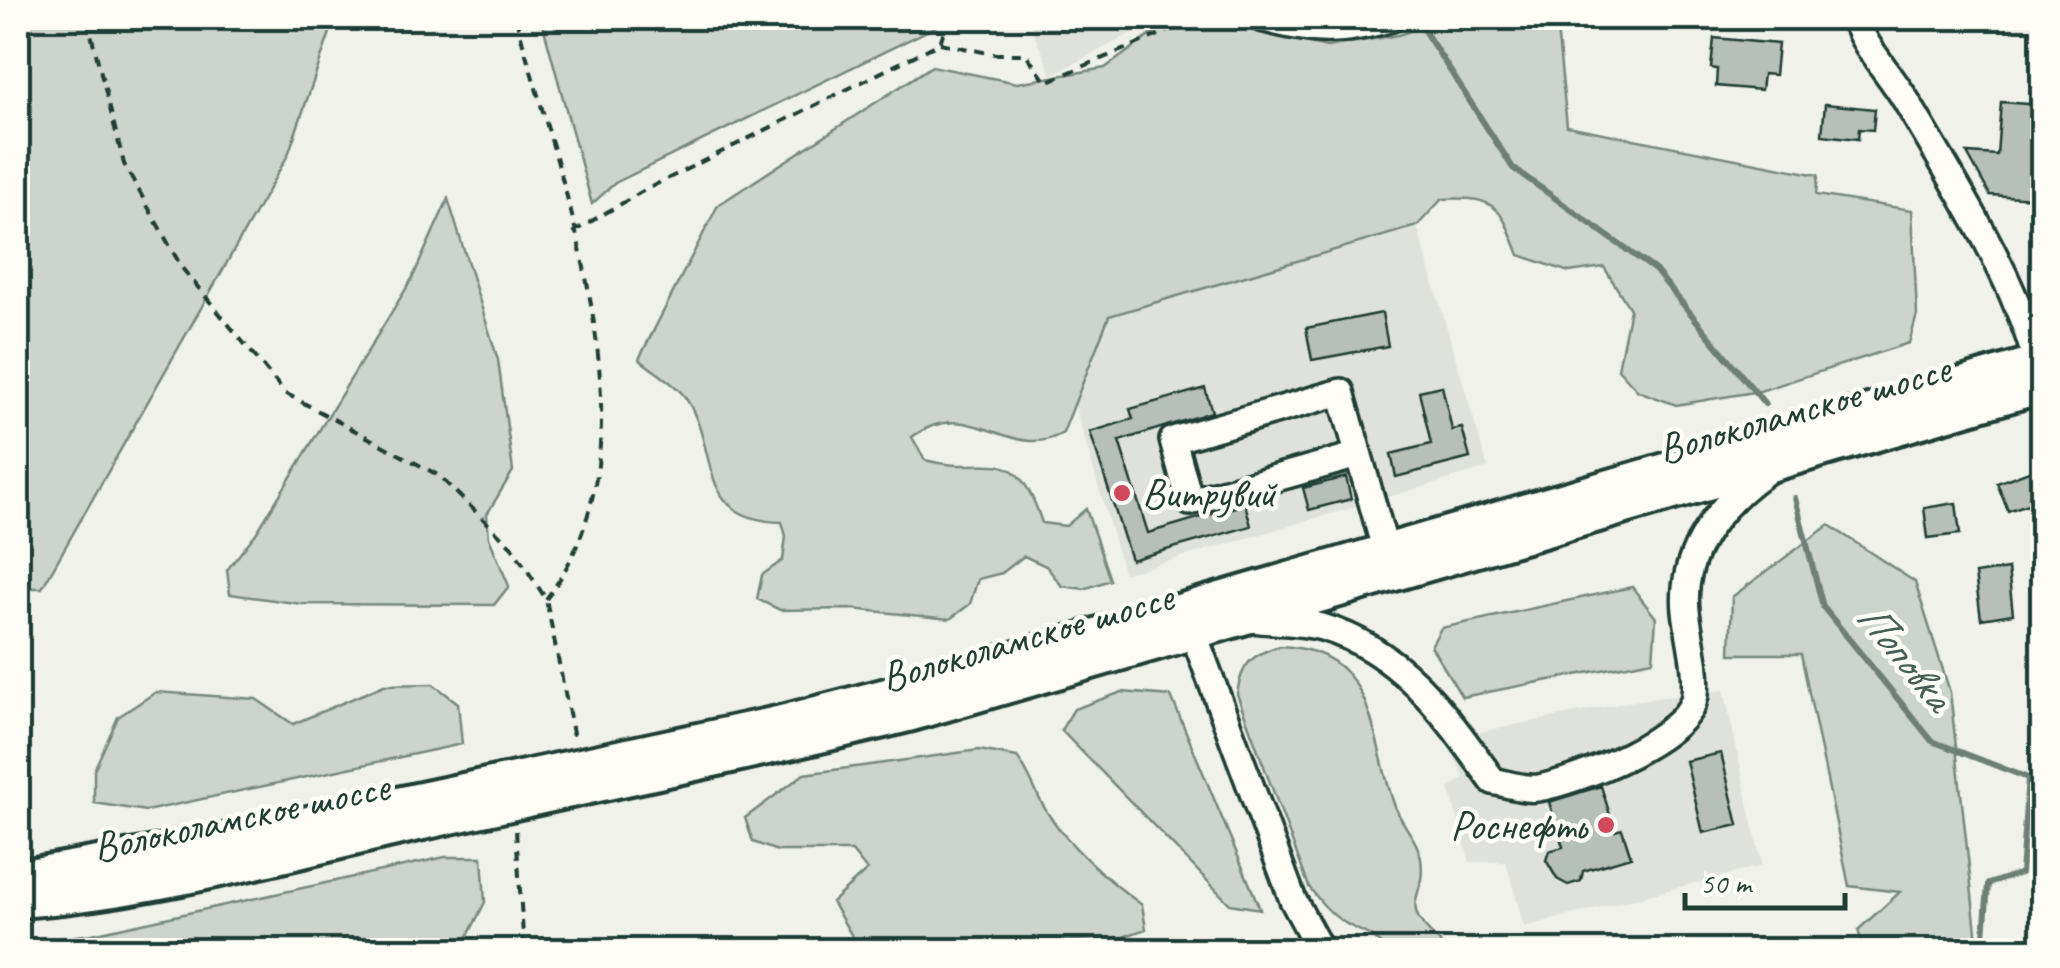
<svg xmlns="http://www.w3.org/2000/svg" width="2060" height="968" font-family="Caveat,sans-serif">
	<rect width="100%" height="100%" fill="#f0f1eb"/>
	<filter id="ink" filterUnits="userSpaceOnUse"><feTurbulence type="fractalNoise" baseFrequency=".01" numOctaves="2"/><feDisplacementMap in="SourceGraphic" scale="20" xChannelSelector="R" yChannelSelector="G"/><feConvolveMatrix kernelMatrix="1 2 1 2 8 2 1 2 1" color-interpolation-filters="sRGB"/></filter>
	<g filter="url(#ink)">
		<!-- built -->
		<path fill="#dfe2dc" d="M1027 18H1146L1138 30 1052 75Z
			M1417 226 1488 468 1124 574 1073 400 1109 316Z
			M1724 690 1762 866 1524 927 1506 862H1470L1449 788 1464 778 1446 739 1639 700Z"/>
		<!-- green -->
		<path fill="#cdd3cd" stroke="#768880" stroke-width="2.5" d="M18 18H335L288 155 42 588H18Z
			M541 18H938L935 27 615 183 592 204Z
			M1174 18H1196L1327 47 1398 35 1450 18H1556L1567 126 1818 175 1816 195 1912 210 1917 315 1909 343 1760 391 1676 405 1638 391 1618 369 1630 309 1604 267 1569 272 1519 255C1500 206 1497 196 1442 199L1417 226 1109 316 1063 433C1010 464 971 393 912 437L925 460C989 478 1014 435 1042 523L1066 526 1086 509 1110 580 1084 589 1062 586 1046 566 1024 556 1002 573 978 579 970 604 950 619 852 609 780 610 757 599 762 575 783 560 786 536 782 522C695 520 720 453 687 400 677 384 653 371 639 359L718 205 932 66 1017 83 1105 68Z
			M448 199 498 360 513 471 487 514 489 538 509 586 494 605 302 604 230 594 227 570 257 532 412 279Z
			M1829 525 1915 582 1950 692 1978 950H1864L1858 930 1900 892 1849 886 1801 654H1730L1732 597Z
			M1632 587 1656 618 1653 660 1462 697 1431 646 1441 628Z
			M1280 646C1377 650 1369 733 1394 804 1400 823 1418 839 1421 859 1427 900 1395 903 1440 942L1441 950H1386C1374 934 1362 933 1345 923 1330 914 1319 900 1309 887L1237 694C1241 665 1251 654 1280 646Z
			M433 684 458 703 462 744 146 811 94 803V770L118 717 156 692 256 699 293 724 384 685Z
			M1122 692 1171 696 1260 909 1230 904 1061 730 1074 709Z
			M979 750 1017 757C1032 776 1036 798 1051 818 1075 852 1109 881 1142 905L1146 929 1123 937 942 950H847L856 943 832 902 867 870 852 851H777L753 842 745 818 804 774Z
			M445 857H482L485 902 461 950H18V943L92 934Z"/>
		<g fill="none" stroke-linecap="round" stroke-linejoin="round">
			<!-- stream -->
			<path stroke="#6c8077" stroke-width="6" d="M1416 18 1513 168 1655 270 1765 404
				M1795 498 1823 607 1932 741 2028 778 2021 873 1988 884 1983 950"/>
		</g>
		<!-- building -->
		<path fill="#b6bfb8" stroke="#1f3d34" stroke-width="2.5" d="M1714 38 1778 44 1775 75 1763 74 1761 90 1716 86 1717 69 1711 68Z
			M2001 102 2042 105 2035 198 1990 195 1967 153 1997 155Z
			M1825 104 1875 109 1873 130 1859 129 1858 139 1822 135Z
			M1382 313 1388 346 1312 360 1306 328Z
			M1442 386 1452 430 1462 428 1470 458 1396 477 1391 454 1431 444 1419 391Z
			M1205 388 1212 412 1119 441 1148 533 1245 504 1251 526 1131 560 1090 432 1133 419 1130 409Z
			M2042 466V499L2008 511 1997 483Z
			M1346 477 1351 499 1309 510 1303 488Z
			M1956 503 1960 534 1928 538 1924 508Z
			M2008 569 2013 614 1981 619 1975 574Z
			M1721 753 1738 825 1703 833 1686 761Z
			M1601 786 1615 831 1622 829 1631 857 1583 871 1581 881 1568 885 1557 879 1546 860 1549 851 1563 847 1549 802Z"/>
		<g fill="none" stroke-linecap="round" stroke-linejoin="round">
			<defs>
				<path id="minor" d="M1261 18C1314 32 1339 34 1392 18
					M1854 18C1866 50 1889 72 1907 102 1953 181 2014 275 2037 363
					M1358 455 1190 502 1173 440 1341 392 1386 552
					M1187 616 1293 900 1320 950
					M1252 619C1274 622 1300 621 1322 627 1402 650 1447 717 1493 781 1507 784 1524 790 1538 788 1576 782 1692 737 1695 694 1698 668 1689 637 1686 611 1680 552 1720 504 1765 472"/>
				<path id="major" d="M18 877 224 841 778 723 906 690 2042 361
					M18 901C151 892 284 854 414 825 580 788 747 755 912 714L2042 386"/>
			</defs>
			<!-- minor casing -->
			<use href="#minor" stroke="#1f3d34" stroke-width="32"/>
			<!-- major casing -->
			<use href="#major" stroke="#1f3d34" stroke-width="40"/>
			<!-- path -->
			<path stroke="#1f3d34" stroke-width="4" stroke-dasharray="10 8" stroke-linecap="butt" d="M87 18 124 164 182 268 285 393 438 475 512 547 546 599 573 733 566 741
				M516 18C561 187 665 443 546 599
				M940 43 993 54H1026L1046 82 1180 26 1237 19
				M573 232 643 191 940 43 948 18
				M516 831 524 950"/>
			<!-- minor -->
			<use href="#minor" stroke="#fdfcf7" stroke-width="25"/>
			<!-- major -->
			<use href="#major" stroke="#fdfcf7" stroke-width="32"/>
		</g>
	</g>
	<!-- markers -->
	<g fill="#d1495b" stroke="#fdfcf7" stroke-width="4">
		<circle cx="1122" cy="493" r="10"/>
		<circle cx="1606" cy="825" r="10"/>
	</g>
	<g text-anchor="middle" dominant-baseline="central" stroke-width="9" stroke-linejoin="round" paint-order="stroke">
		<!-- street labels -->
		<g font-size="42" fill="#1f3d34" stroke="#fdfcf7">
			<text transform="translate(1804 409) rotate(-16)">Волоколамское шоссе</text>
			<text transform="translate(1027 637) rotate(-16)">Волоколамское шоссе</text>
			<text transform="translate(241 817) rotate(-12)">Волоколамское шоссе</text>
		</g>
		<!-- poi labels -->
		<g font-size="42" fill="#1f3d34" stroke="#fdfcf7" text-anchor="start">
			<text x="1142" y="493">Витрувий</text>
			<text x="1586" y="825" text-anchor="end">Роснефть</text>
		</g>
		<!-- water labels -->
		<g font-size="45" font-style="italic" fill="#455e56" stroke="#fdfcf7">
			<text transform="translate(1905 656) rotate(51)">Поповка</text>
		</g>
	</g>
	<!-- margin -->
	<rect width="2060" height="968" fill="none" stroke="#fdfcf7" stroke-width="60"/>
	<rect x="30" y="30" width="2000" height="908" fill="none" stroke="#1f3d34" stroke-width="4" filter="url(#ink)"/>
	<!-- scale -->
	<path d="M1685 893v15h160v-15" fill="none" stroke="#1f3d34" stroke-width="5"/>
	<text x="1700" y="893" font-size="30" fill="#1f3d34" stroke="#fdfcf7" stroke-width="8" paint-order="stroke">50 m</text>
</svg>
